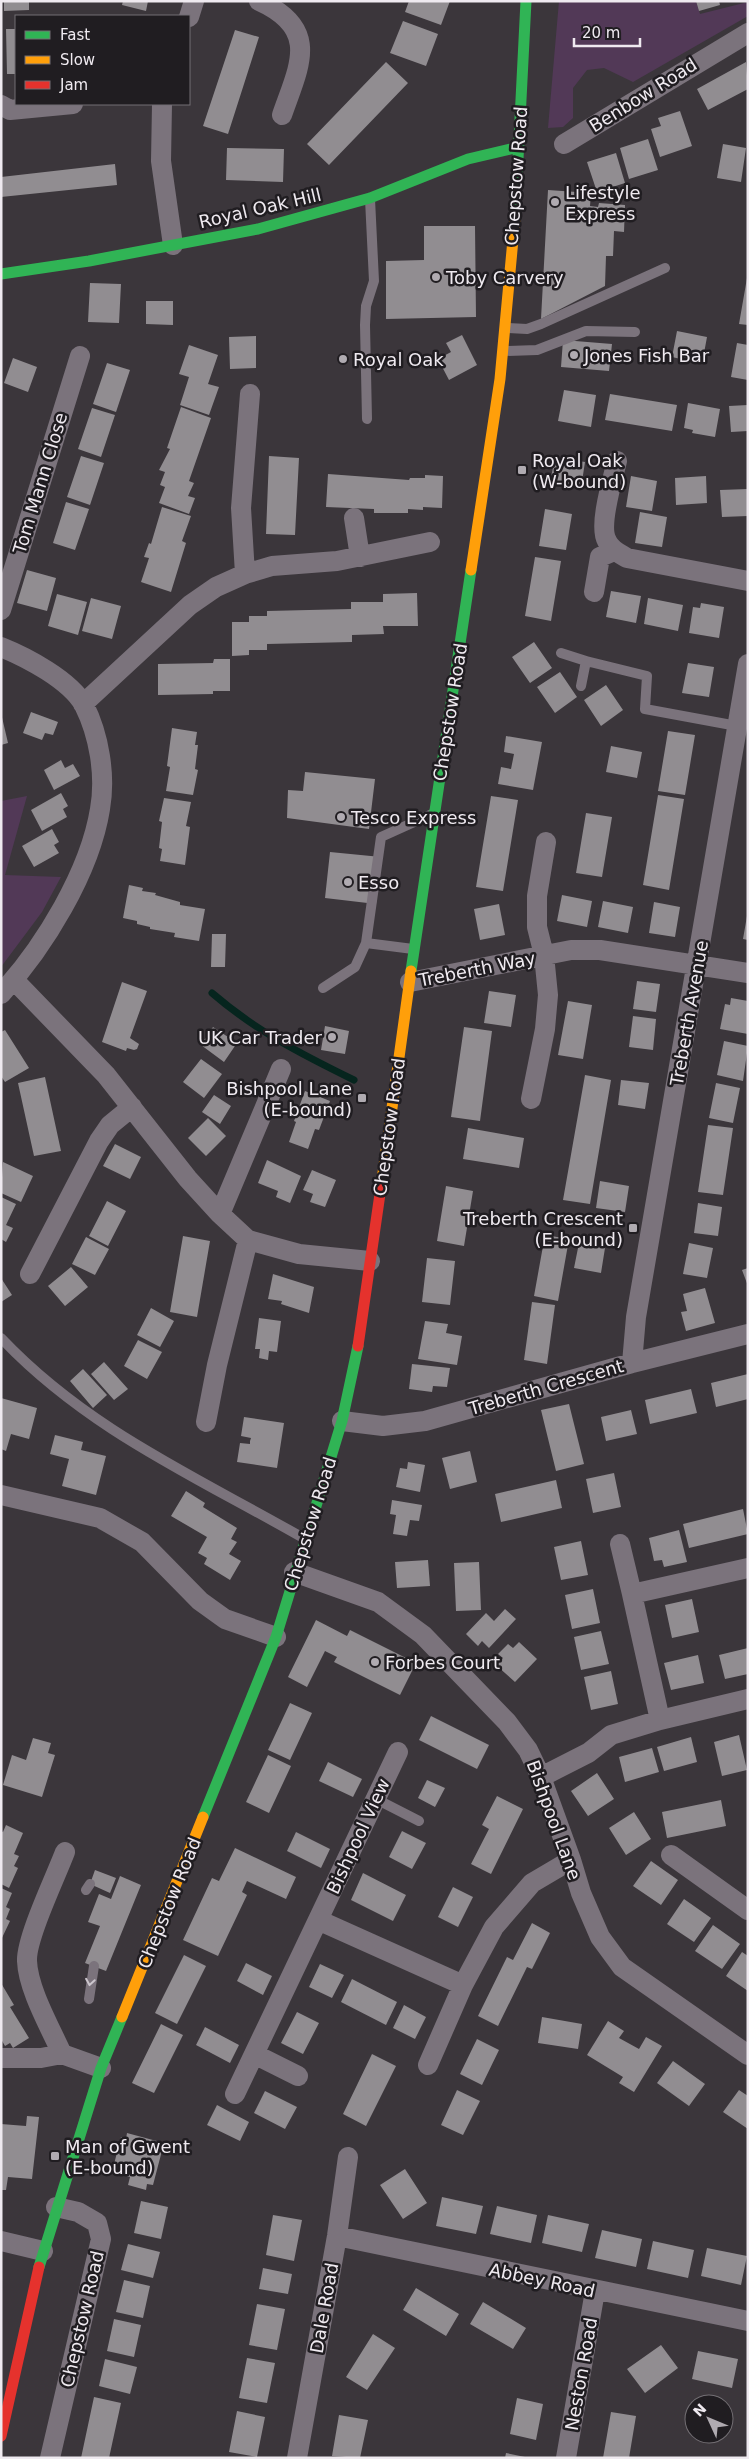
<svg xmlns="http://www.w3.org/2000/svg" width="749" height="2459" font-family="'DejaVu Sans',sans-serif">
	<rect width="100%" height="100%" fill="#3b363b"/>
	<!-- green -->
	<path fill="#523957" d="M559 1H696L700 14 748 2V16L633 82 604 68 587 70 573 88V118L563 127 548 128Z
		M27 796 5 875 61 877 42 912 1 967V801Z"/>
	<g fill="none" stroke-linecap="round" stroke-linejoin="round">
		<!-- stream -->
		<path stroke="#06251e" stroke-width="7" d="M212 993C256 1031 301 1054 354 1080"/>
	</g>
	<!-- building -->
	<path fill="#918d91" d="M4 1H29V10L4 11Z
		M123 1H148L146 11 122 5Z
		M409 1H450L441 25 405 12Z
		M696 1H719L720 5 699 11Z
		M403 21 438 34 426 66 390 53Z
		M6 29H16V74H7Z
		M235 30 259 37 228 134 203 126Z
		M386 62 408 83 329 165 307 144Z
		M746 62 748 89 708 110 697 89Z
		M680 111 692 146 660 157 651 129 661 126 658 118Z
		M648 139 658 170 629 179 620 148Z
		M723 144 746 148 741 182 717 178Z
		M227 148 284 149 283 182 226 180Z
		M616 153 625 183 597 192 587 162Z
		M115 164 117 185 1 197V177Z
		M548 190 591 193 590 206 598 207 599 203 625 205 624 232 614 231 613 256H606L605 286 541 319Z
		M424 226H475L476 317 386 319V261L424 260Z
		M747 278H748V325L739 324Z
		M90 283 121 284 119 323 88 322Z
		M146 301H173V325L146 324Z
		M677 331 707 337 702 364 672 357Z
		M462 335 477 365 449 380 438 359 451 352 446 343Z
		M256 336V368L230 369 229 337Z
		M563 340 612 344 609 371 561 367Z
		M737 343 748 345V380L731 377Z
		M189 345 218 355 208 384 219 387 209 415 180 405 189 377 179 374Z
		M13 358 37 367 28 392 4 383Z
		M107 363 130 370 116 412 93 404Z
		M564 390 596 395 591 427 558 421Z
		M610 394 677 405 672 431 605 420Z
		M688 403 720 409 715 437 692 433 693 430 684 428Z
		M748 405V431L731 432 729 406Z
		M181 407 211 418 189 481 194 483 188 496 195 498 189 514 159 503 165 487 160 485 165 472 159 470 170 449 167 448Z
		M92 408 115 415 101 457 78 449Z
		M81 456 104 463 90 505 67 497Z
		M269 456 299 458 295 535 266 534Z
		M555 457 585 462 581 488 550 483Z
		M328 474 409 480 410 478H425V475L443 476 442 508 423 507V510L408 509V513H374V509L326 507Z
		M631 476 657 481 652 511 626 507Z
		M706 476 707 503 676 505 675 478Z
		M748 489V516L722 517 720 490Z
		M66 502 89 509 75 550 53 543Z
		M162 507 191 516 182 541 186 543 171 592 141 582 149 558 144 557 149 543 151 544Z
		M545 509 572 514 566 550 539 546Z
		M640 512 667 517 662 547 635 543Z
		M535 557 561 561 551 621 525 616Z
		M27 570 56 578 47 611 17 603Z
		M611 591 641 596 636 623 606 617Z
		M417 593 418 626H383L384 634 352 635V642L267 644V650H249V655L232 656V622H249V616H267V611L351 609V602H383V594Z
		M57 594 87 602 78 635 48 626Z
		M91 598 121 606 112 639 82 631Z
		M648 598 683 605 678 631 644 624Z
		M701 603 724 607 719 638 689 633 693 607 700 608Z
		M534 642 552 668 530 683 512 657Z
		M214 659H230V691H213V694L158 695V664L213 663Z
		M688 663 714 667 709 697 682 693Z
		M560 672 577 697 555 713 537 687Z
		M606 685 623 710 601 726 584 700Z
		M31 712 58 722 53 735 45 733 42 740 23 733Z
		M1 713 8 743 1 745Z
		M172 728 197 732 195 745H198L195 769 198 770 193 795 166 791 170 767 167 766Z
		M668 731 695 735 685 795 658 791Z
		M506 736 542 742 533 790 498 784 501 767 511 769 514 754 504 752Z
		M611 746 642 752 637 778 606 772Z
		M61 760 65 768 73 764 80 776 54 790 44 770Z
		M305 772 375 779 369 829 287 818 288 790 303 791Z
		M61 793 68 806 63 809 67 817 42 831 31 810Z
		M658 795 684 799 669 890 643 885Z
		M491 796 518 800 503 891 476 887Z
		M164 798 191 802 186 826 190 827 185 865 160 861 162 849 159 848 162 822 159 821Z
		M586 813 612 817 602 877 576 873Z
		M52 829 59 842 54 845 59 853 34 867 22 846Z
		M330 852 381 857 376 904 325 898Z
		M129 885 143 888 142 891 156 893 155 895 180 902V905L205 909 199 941 174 937 175 933 150 929V927L137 924V921L123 918Z
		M562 895 592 901 587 927 557 921Z
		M603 901 633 907 628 933 598 927Z
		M654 902 680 907 675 937 649 933Z
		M499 904 505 935 480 940 474 909Z
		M747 916H748V940L743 939Z
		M212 934H226L225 967H211Z
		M637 981 660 984 656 1012 633 1009Z
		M122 982 147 991 130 1038 139 1044 137 1049 134 1050 127 1048 126 1051 102 1042Z
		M489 991 516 995 511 1027 484 1023Z
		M731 998 748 1001V1034L720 1029 725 1004 730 1005Z
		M568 1001 592 1005 583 1059 558 1055Z
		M633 1016 656 1019 653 1050 629 1047Z
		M325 1026 349 1031 345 1054 321 1050Z
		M213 1027 237 1043 224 1062 201 1045Z
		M464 1027 492 1031 480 1121 451 1117Z
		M5 1030 29 1068 5 1082 1 1076V1032Z
		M724 1041 748 1046 743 1081 717 1075Z
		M201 1059 222 1074 204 1098 183 1082Z
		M585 1075 611 1080 590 1204 563 1200Z
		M45 1077 61 1151 34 1156 18 1083Z
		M621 1080 649 1083 645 1109 618 1105Z
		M716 1083 740 1088 733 1123 709 1118Z
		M305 1091 330 1101 319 1130 315 1129 308 1149 289 1142 296 1122 294 1121Z
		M214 1095 231 1106 220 1124 202 1112Z
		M208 1118 226 1136 206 1156 188 1138Z
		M708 1125 733 1128 723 1195 698 1192Z
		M468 1128 524 1138 519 1168 463 1159Z
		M115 1144 141 1157 130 1179 103 1166Z
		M267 1160 301 1176 290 1203 276 1197 278 1191 258 1183Z
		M3 1162 33 1176 21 1202 1 1193Z
		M312 1170 336 1180 325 1207 310 1202 313 1194 303 1190Z
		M600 1181 629 1186 625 1212 596 1208Z
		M446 1186 473 1191 464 1246 437 1241Z
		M1 1197 16 1204 6 1225 13 1228 6 1242 1 1239Z
		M107 1201 126 1211 108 1246 89 1236Z
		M698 1203 722 1207 718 1236 694 1233Z
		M545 1235 569 1239 558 1301 534 1296Z
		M183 1236 210 1241 197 1317 170 1312Z
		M86 1237 109 1249 95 1275 72 1264Z
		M579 1243 605 1248 601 1273 574 1268Z
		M689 1243 713 1248 707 1278 683 1274Z
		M427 1258 455 1261 450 1305 422 1302Z
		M71 1267 88 1287 65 1306 48 1286Z
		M748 1268V1286L742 1270Z
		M273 1274 314 1287 309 1313 281 1304 282 1301 268 1299Z
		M1 1278 12 1295 1 1302Z
		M705 1288 715 1323 686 1331 681 1312 687 1311 683 1294Z
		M532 1302 555 1305 547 1364 524 1360Z
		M151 1308 174 1321 160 1347 137 1335Z
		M259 1318 281 1321 277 1352 269 1351 268 1360 259 1358 260 1349H255Z
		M425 1321 448 1324 446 1333 462 1336 457 1365 418 1359Z
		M138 1340 162 1352 147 1379 124 1366Z
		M104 1362 128 1389 114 1400 91 1374Z
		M412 1364 450 1368 447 1387 433 1386 432 1392 409 1389Z
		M83 1369 107 1395 93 1408 70 1381Z
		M748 1374V1399L716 1407 711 1383Z
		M691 1389 697 1413 650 1424 645 1400Z
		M1 1398 37 1408 29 1439 11 1434 6 1451 1 1449Z
		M569 1404 584 1464 556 1471 541 1410Z
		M631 1410 637 1434 606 1441 601 1417Z
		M244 1417 284 1423 277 1468 237 1462 240 1443 250 1444V1441L251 1438 241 1436Z
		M55 1435 83 1442 81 1450 106 1456 96 1495 62 1486 69 1459 50 1454Z
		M470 1451 477 1482 450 1489 442 1458Z
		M408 1462 425 1465 420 1492 396 1487 400 1468 407 1469Z
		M614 1473 621 1507 593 1513 586 1479Z
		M556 1480 562 1508 501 1522 495 1494Z
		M186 1491 205 1503 203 1507 237 1528 231 1539 237 1542 229 1554 241 1561 230 1580 204 1564 207 1558 198 1553 207 1537 171 1516Z
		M392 1500 422 1505 419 1521 410 1520 407 1536 393 1534 396 1515 390 1514Z
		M743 1509 748 1534 689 1548 683 1524Z
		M679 1530 687 1562 664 1567 662 1560 654 1561 649 1538Z
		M581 1541 588 1575 561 1580 554 1547Z
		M428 1560 430 1586 397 1588 395 1562Z
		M479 1562 481 1610 456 1611 454 1563Z
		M593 1589 600 1623 572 1629 565 1595Z
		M692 1599 699 1632 672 1638 665 1605Z
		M505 1609 516 1619 489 1648 482 1641 478 1646 466 1634 486 1613 494 1621Z
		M316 1620 347 1636 350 1630 416 1663 400 1695 334 1662 337 1657 325 1651 307 1687 288 1677Z
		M601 1631 609 1664 581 1670 574 1637Z
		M519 1642 537 1659 515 1682 496 1665 503 1658 498 1654 508 1644 513 1648Z
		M748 1648V1674L725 1679 719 1655Z
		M698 1655 704 1683 671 1690 664 1663Z
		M611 1671 618 1704 591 1710 584 1677Z
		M290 1703 312 1713 290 1760 268 1750Z
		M431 1716 489 1745 477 1769 419 1740Z
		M739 1735 747 1770 722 1776 714 1742Z
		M691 1737 697 1762 664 1771 657 1747Z
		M33 1738 51 1743 48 1753 55 1755 42 1797 3 1785 12 1755 26 1760Z
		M652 1748 659 1772 625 1782 619 1757Z
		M268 1755 291 1766 269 1813 246 1802Z
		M328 1762 362 1779 353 1797 319 1781Z
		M597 1773 614 1799 588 1816 571 1791Z
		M427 1780 445 1788 435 1807 418 1798Z
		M497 1796 523 1809 491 1874 471 1864 489 1829 482 1825Z
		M721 1800 726 1826 667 1838 662 1812Z
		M634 1812 651 1839 626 1855 609 1828Z
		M6 1825 23 1833 14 1854 19 1856 14 1866 18 1868 9 1888 1 1884V1831L3 1832Z
		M402 1831 426 1843 412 1869 389 1857Z
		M296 1832 330 1849 321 1868 287 1851Z
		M235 1848 296 1877 286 1899 247 1881 242 1892 247 1895 218 1956 183 1940 212 1878 219 1881Z
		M651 1861 678 1880 661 1905 633 1886Z
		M95 1870 116 1878 110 1893 90 1884Z
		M363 1873 406 1895 393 1921 351 1900Z
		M120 1876 141 1885 106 1971 85 1963 100 1926 88 1922 99 1894 111 1899Z
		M453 1887 473 1897 458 1927 438 1917Z
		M1 1888 12 1893 6 1907 10 1909 6 1919 10 1921 1 1940Z
		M684 1899 711 1918 694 1942 667 1924Z
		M532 1923 550 1933 532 1969 527 1967 498 2026 478 2016 507 1957 513 1960Z
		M713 1925 740 1944 722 1969 695 1951Z
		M742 1952 748 1956V1991L726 1976Z
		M184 1955 206 1966 177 2024 155 2013Z
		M246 1963 272 1976 263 1995 237 1981Z
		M320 1964 344 1975 332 1998 309 1987Z
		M352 1979 397 2002 386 2025 341 2002Z
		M1 1983 14 2005 10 2007 29 2038 13 2048 10 2043 5 2046 1 2039Z
		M404 2005 426 2017 415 2039 393 2028Z
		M297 2012 319 2023 303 2054 281 2043Z
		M542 2017 582 2024 578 2049 538 2043Z
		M608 2021 624 2031 619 2038 639 2049 646 2037 662 2046 634 2092 619 2083 623 2077 587 2055Z
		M161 2024 183 2035 154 2093 132 2083Z
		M205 2027 239 2045 230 2063 196 2045Z
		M477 2039 499 2050 482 2085 460 2074Z
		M372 2054 396 2066 366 2126 343 2114Z
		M673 2061 705 2084 689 2106 657 2083Z
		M457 2090 480 2101 463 2135 441 2125Z
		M739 2090 748 2096V2129L723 2112Z
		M265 2091 297 2107 285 2129 254 2113Z
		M217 2105 249 2122 240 2141 207 2125Z
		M27 2116 39 2117 32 2179 8 2177 6 2190H1V2124L26 2126Z
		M127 2133 164 2143 153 2185 147 2184 146 2190 128 2185 130 2177 112 2172 121 2137 126 2139Z
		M405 2169 427 2203 403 2219 380 2185Z
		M442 2197 483 2206 476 2234 436 2226Z
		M141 2201 168 2207 161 2239 134 2233Z
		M497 2206 537 2215 531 2243 490 2234Z
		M273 2215 302 2220 294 2261 266 2255Z
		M548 2215 589 2224 582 2252 542 2243Z
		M602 2230 642 2239 636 2267 595 2258Z
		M653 2241 694 2250 688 2278 647 2269Z
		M128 2244 160 2252 153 2278 121 2270Z
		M707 2248 747 2256 741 2285 701 2276Z
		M263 2268 292 2274 288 2294 259 2289Z
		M124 2280 150 2286 143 2318 116 2312Z
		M416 2288 459 2314 446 2336 403 2310Z
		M483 2302 526 2328 513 2349 470 2324Z
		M257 2304 285 2309 277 2350 249 2345Z
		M114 2319 141 2325 134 2357 107 2351Z
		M373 2334 395 2348 367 2390 346 2377Z
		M661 2345 678 2368 645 2393 627 2369Z
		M698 2351 738 2359 732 2388 692 2379Z
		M247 2358 275 2363 267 2403 239 2398Z
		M105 2359 137 2367 130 2394 99 2386Z
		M94 2397 121 2403 109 2458H81Z
		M517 2398 543 2404 536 2440 510 2434Z
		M237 2411 265 2417 257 2457 229 2452Z
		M611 2412 636 2416 629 2458H603Z
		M339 2415 368 2420 360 2458 332 2456Z
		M506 2453 525 2457V2458H505Z"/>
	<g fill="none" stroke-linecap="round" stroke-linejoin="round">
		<!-- lane -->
		<path stroke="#7b737c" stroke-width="10" d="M507 328 527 329 541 324 665 268
			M504 351 537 350 586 331 635 332
			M367 419 365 325 366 306 374 281 370 199
			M561 653 586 661 581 686
			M586 661 647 676 645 709 737 726
			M413 949 366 943 381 837 432 814
			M323 988 355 967 366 943
			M1 1338C88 1430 197 1477 305 1539
			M376 1799 419 1821
			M86 1890 90 1884
			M89 1999 94 1966"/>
		<!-- street -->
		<path stroke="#7b737c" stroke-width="20" d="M259 1C321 29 299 66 282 115
			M189 17 194 1
			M162 104 161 161 173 245
			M1 105 10 110 73 104
			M564 144 748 33
			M617 461C613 478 598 526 607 541 611 550 619 553 627 558L748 581
			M354 518 360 557
			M245 574 272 566 337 561 430 542
			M594 592 600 557 614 551
			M1 610 80 356
			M1 647C26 657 70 680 84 705 99 735 106 775 100 809 90 872 44 947 1 994
			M83 704 190 605 216 587 245 574 241 508 250 394
			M14 980 106 1075 188 1179 220 1214 248 1240 299 1254 370 1261
			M410 982 571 950H600L748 973
			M531 1099 545 1029 548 995 544 955 537 927V896L546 842
			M220 1214 281 1069
			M30 1274 99 1141 110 1125 132 1107
			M632 1363 636 1317 748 664
			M342 1421 383 1426 425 1421 632 1363 748 1334
			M206 1422 217 1365 248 1240
			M1 1495 100 1518 142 1542 200 1601 225 1619 276 1637
			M620 1544 632 1594
			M294 1572 378 1602 423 1635 507 1722 528 1750 541 1777 571 1860 581 1893 600 1937 622 1967 748 2055
			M660 1720 632 1594 748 1568
			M541 1777 588 1753 611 1735 660 1720 748 1699
			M65 1852C56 1876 26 1938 27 1961 28 1989 50 2027 62 2054L101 2068
			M671 1855 748 1910
			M318 1920 463 1985
			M254 2054 298 2076
			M1 2058H41L62 2054
			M428 2065 463 1985 494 1927 532 1883 571 1860
			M235 2094 398 1752
			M337 2236 748 2321
			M1 2241 43 2251
			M50 2458 101 2239 97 2223 78 2212 56 2207
			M297 2458 337 2236 348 2157
			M566 2458 595 2291"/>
		<!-- fast -->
		<path stroke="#30b455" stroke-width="11" d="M515 218 526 1
			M1 274 89 261 258 229 370 198 468 159 519 147
			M411 971 471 570
			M203 1817 276 1637 342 1421 358 1346
			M39 2267 101 2068 122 2017"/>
		<!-- slow -->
		<path stroke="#ff9f0a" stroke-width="11" d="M471 570 500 379 515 218
			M382 1180 411 971
			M122 2017 203 1817"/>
		<!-- jam -->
		<path stroke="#e5322d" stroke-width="11" d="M358 1346 382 1180
			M1 2436 39 2267"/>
	</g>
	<!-- one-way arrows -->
	<defs><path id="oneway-chevron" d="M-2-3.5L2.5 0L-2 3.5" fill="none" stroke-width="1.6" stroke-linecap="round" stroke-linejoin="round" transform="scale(1.25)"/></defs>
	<use stroke="#ccc6cd" href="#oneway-chevron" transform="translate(90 1982) rotate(99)"/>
	<!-- markers -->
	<g fill="#b0abb1" stroke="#201d21" stroke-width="2">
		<circle cx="555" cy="202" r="5"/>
		<circle cx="436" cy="277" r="5"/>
		<circle cx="574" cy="355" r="5"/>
		<circle cx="343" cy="359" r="5"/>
		<rect x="517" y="465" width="10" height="10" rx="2.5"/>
		<circle cx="341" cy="817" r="5"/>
		<circle cx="348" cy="882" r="5"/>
		<circle cx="332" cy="1037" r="5"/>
		<rect x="357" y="1093" width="10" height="10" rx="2.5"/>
		<rect x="628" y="1223" width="10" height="10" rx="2.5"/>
		<circle cx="375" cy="1662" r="5"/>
		<rect x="50" y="2151" width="10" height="10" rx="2.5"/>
	</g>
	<g text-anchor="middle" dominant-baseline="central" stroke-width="5" stroke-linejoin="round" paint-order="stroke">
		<!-- street labels -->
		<g font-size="18" fill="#efeaf0" stroke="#201d21">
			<text transform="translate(643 95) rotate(-32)">Benbow Road</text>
			<text transform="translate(516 176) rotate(-86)">Chepstow Road</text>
			<text transform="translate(260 208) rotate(-13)">Royal Oak Hill</text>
			<text transform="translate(40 483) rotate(-73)">Tom Mann Close</text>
			<text transform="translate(450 712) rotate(-81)">Chepstow Road</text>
			<text transform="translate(477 969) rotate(-11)">Treberth Way</text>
			<text transform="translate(689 1013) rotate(-80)">Treberth Avenue</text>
			<text transform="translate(389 1127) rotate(-82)">Chepstow Road</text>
			<text transform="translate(546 1387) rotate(-16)">Treberth Crescent</text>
			<text transform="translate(310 1524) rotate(-73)">Chepstow Road</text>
			<text transform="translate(554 1820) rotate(70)">Bishpool Lane</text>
			<text transform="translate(358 1836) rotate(-65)">Bishpool View</text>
			<text transform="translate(169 1903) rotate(-68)">Chepstow Road</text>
			<text transform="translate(542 2280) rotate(12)">Abbey Road</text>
			<text transform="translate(324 2308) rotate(-80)">Dale Road</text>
			<text transform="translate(82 2319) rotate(-77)">Chepstow Road</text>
			<text transform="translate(581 2374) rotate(-80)">Neston Road</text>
		</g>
		<!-- poi labels -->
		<g font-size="18" fill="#efeaf0" stroke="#201d21" text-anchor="start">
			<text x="565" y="192">Lifestyle<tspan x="565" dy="21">Express</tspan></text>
			<text x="446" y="277">Toby Carvery</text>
			<text x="584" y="355">Jones Fish Bar</text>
			<text x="353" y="359">Royal Oak</text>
			<text x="532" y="460">Royal Oak<tspan x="532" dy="21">(W-bound)</tspan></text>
			<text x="351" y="817">Tesco Express</text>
			<text x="358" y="882">Esso</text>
			<text x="322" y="1037" text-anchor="end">UK Car Trader</text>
			<text x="352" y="1088" text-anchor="end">Bishpool Lane<tspan x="352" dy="21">(E-bound)</tspan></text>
			<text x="623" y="1218" text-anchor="end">Treberth Crescent<tspan x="623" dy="21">(E-bound)</tspan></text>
			<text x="385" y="1662">Forbes Court</text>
			<text x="65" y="2146">Man of Gwent<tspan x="65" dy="21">(E-bound)</tspan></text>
		</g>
	</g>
	<!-- border -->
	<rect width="749" height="2459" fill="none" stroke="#efeaf0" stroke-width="5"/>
	<!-- legend -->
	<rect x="15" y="15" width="175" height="90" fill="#201d21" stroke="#736f74"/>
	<rect x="25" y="31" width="25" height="8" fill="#30b455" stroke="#736f74"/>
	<text x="60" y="40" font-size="15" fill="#efeaf0">Fast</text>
	<rect x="25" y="56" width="25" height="8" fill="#ff9f0a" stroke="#736f74"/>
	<text x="60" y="65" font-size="15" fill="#efeaf0">Slow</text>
	<rect x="25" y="81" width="25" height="8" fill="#e5322d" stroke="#736f74"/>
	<text x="60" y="90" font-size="15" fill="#efeaf0">Jam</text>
	<!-- north arrow -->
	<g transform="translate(709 2419) rotate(314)"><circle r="24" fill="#201d21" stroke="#736f74"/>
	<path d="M0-4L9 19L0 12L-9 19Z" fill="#b0abb1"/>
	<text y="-8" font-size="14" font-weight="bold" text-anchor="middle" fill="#efeaf0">N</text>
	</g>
	<!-- scale -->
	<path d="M574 38v8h66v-8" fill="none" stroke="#efeaf0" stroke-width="2.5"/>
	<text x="582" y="38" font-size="15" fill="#efeaf0" stroke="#201d21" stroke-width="4" paint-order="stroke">20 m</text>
</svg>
